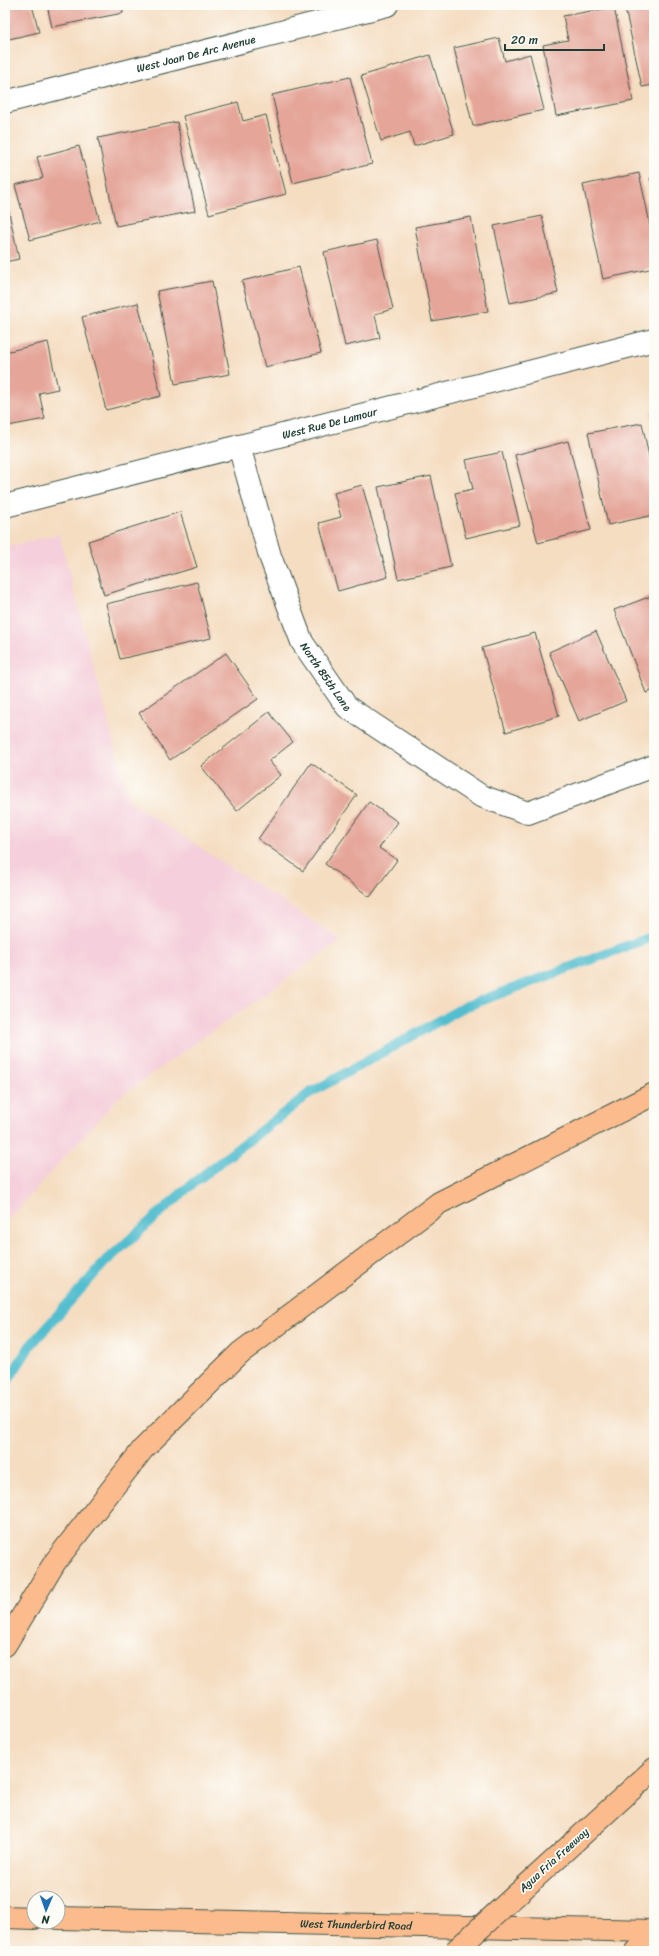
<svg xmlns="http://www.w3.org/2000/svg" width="659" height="1956" font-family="Sriracha,sans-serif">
	<rect width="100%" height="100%" fill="#fdfcf7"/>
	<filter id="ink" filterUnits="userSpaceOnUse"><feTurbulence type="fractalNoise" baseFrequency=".025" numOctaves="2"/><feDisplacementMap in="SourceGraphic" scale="8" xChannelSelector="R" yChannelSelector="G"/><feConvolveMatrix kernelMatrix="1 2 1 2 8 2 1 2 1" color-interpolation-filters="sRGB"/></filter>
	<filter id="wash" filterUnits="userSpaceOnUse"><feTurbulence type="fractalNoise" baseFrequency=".012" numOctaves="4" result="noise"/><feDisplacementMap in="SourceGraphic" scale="16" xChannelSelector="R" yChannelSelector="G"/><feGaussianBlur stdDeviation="0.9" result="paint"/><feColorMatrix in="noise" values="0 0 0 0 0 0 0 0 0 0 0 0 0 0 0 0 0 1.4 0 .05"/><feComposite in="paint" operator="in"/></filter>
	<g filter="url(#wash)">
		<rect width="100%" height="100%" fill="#f5ddc1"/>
		<!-- built -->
		<path fill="#f5cfdb" d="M59 534 129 801 341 940 118 1098 5 1223V547Z"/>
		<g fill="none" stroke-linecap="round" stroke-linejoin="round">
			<!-- stream -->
			<path stroke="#53becf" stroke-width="10" d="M5 1385 30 1346 105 1262 192 1184 310 1093 464 1007 654 936"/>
		</g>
		<g id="blocks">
			<!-- building -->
			<path fill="#e5a599" d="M5 5H32L39 32 5 40Z
				M47 5H122L123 13 52 27Z
				M640 5H654V85L642 87 625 8Z
				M614 7 633 101 556 116 543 45 568 40 563 16Z
				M499 38 505 61 530 54 544 110 473 126 454 48Z
				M430 55 454 134 414 146 410 132 381 141 361 76Z
				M350 77 372 164 293 183 272 95Z
				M238 102 243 121 266 115 286 194 209 214 183 116Z
				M177 122 195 211 116 226 98 138Z
				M79 146 100 221 30 240 15 185 43 178 37 157Z
				M639 173 654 242V268L603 279 583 185Z
				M654 177V192L650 178Z
				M5 194 19 259 5 262Z
				M542 216 558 293 510 303 494 226Z
				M471 217 488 311 432 321 415 227Z
				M377 240 393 309 375 314 380 338 345 346 324 252Z
				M299 267 321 353 265 367 242 281Z
				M212 281 230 374 175 384 157 291Z
				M138 303 161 396 106 410 82 317Z
				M48 342 58 389 39 393 45 419 8 426 5 411V352Z
				M651 412H654V422H653Z
				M642 423 654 480V515L608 525 588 433Z
				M568 441 591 530 538 543 515 455Z
				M502 452 520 525 466 538 455 493 473 489 466 460Z
				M431 476 451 567 398 579 378 487Z
				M362 485 388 577 338 591 319 523 341 517 334 493Z
				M180 512 197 567 104 595 88 541Z
				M197 582 211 638 120 659 106 604Z
				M654 595V690L646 693 614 610Z
				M596 631 626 701 579 721 549 652Z
				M535 633 559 716 506 732 482 648Z
				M226 653 258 699 170 760 139 713Z
				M269 712 293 742 269 761 281 775 237 811 201 766Z
				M311 763 357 795 303 871 258 839Z
				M369 802 398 822 379 848 397 860 370 897 325 864Z"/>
		</g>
	</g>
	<g filter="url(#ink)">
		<use href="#blocks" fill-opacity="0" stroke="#3f5549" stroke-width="1"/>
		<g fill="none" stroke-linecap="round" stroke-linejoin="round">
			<defs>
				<g id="minor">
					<path id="s1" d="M5 102 387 5"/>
					<path id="s2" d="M239 446 270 556 302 642 347 707 481 796 528 813 654 766"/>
					<path id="s3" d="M5 506 654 340"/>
				</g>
				<g id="major">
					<path d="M5 1917 34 1918"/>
					<path id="s4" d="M58 1918 654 1931"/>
				</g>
				<path id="highway" d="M5 1645 55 1562 143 1449 240 1353 439 1203 654 1094
					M573 1843 654 1769
					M637 1951 654 1935"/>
			</defs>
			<!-- minor casing -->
			<use href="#minor" stroke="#3f5549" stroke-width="24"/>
			<!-- major casing -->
			<use href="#major" stroke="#3f5549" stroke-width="24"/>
			<!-- highway casing -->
			<use href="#highway" stroke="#3f5549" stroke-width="24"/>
			<!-- minor -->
			<use href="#minor" stroke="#fff" stroke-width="22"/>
			<!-- major -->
			<use href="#major" stroke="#fbbb8c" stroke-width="22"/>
			<!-- highway -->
			<use href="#highway" stroke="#fbbb8c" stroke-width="22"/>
			<defs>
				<path id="highway-bridge" d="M455 1951 573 1843"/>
			</defs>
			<!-- highway-bridge casing -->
			<use href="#highway-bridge" stroke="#3f5549" stroke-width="24" stroke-linecap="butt"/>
			<!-- highway-bridge -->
			<use href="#highway-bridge" stroke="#fbbb8c" stroke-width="22"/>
		</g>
	</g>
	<g text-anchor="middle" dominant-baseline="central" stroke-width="3.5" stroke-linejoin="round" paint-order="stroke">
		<!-- street labels -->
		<g font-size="11" fill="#1f3d34" stroke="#fdfcf7">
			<text stroke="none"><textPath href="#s1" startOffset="197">West Joan De Arc Avenue</textPath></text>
			<text stroke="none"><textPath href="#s3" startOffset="335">West Rue De Lamour</textPath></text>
			<text stroke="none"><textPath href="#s2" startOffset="248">North 85th Lane</textPath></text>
			<text transform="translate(554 1860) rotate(-42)">Agua Fria Freeway</text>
			<text stroke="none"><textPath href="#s4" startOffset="298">West Thunderbird Road</textPath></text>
		</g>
	</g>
	<!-- margin -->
	<rect width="659" height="1956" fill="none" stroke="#fdfcf7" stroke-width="20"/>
	<!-- north arrow -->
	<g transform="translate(46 1910) rotate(182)"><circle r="19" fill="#fdfcf7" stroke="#a4b0a9"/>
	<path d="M0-3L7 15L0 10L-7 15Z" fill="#1f6fb2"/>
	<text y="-6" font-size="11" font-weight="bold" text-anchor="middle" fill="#1f3d34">N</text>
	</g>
	<!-- scale -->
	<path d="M505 44v6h99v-6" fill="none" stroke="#1f3d34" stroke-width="2"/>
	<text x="511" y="44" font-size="12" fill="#1f3d34" stroke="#fdfcf7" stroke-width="3" paint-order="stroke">20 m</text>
</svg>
